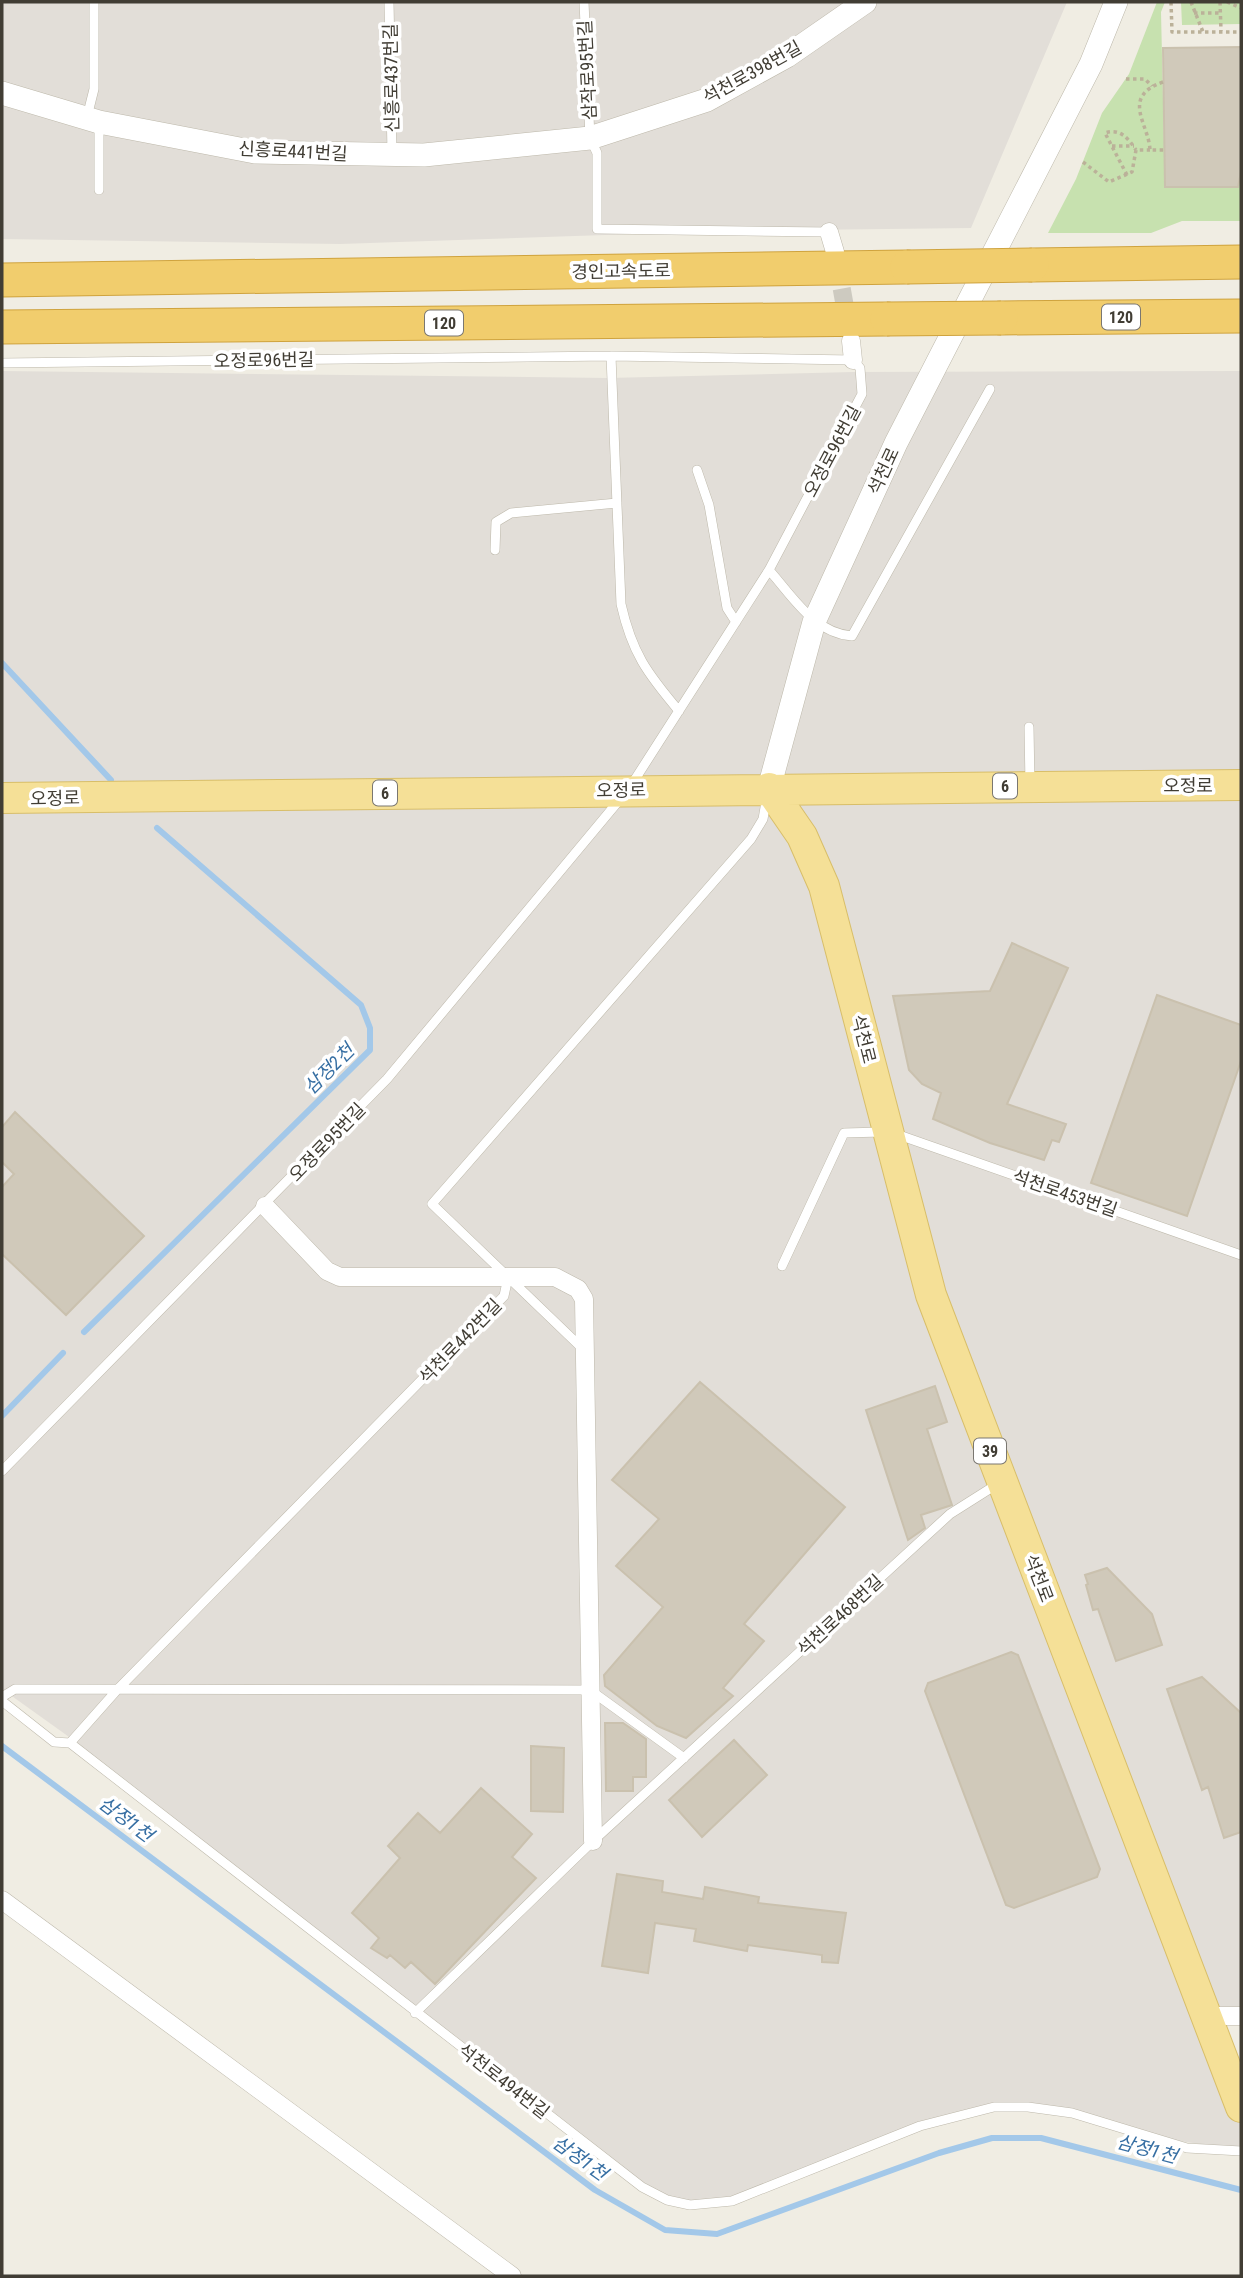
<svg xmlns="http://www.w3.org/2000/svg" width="1243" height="2278" font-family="'Roboto Condensed','Noto Sans KR',sans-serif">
	<rect width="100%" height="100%" fill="#f0ede3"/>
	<!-- industrial -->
	<path fill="#e2ded8" d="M2 2H1067L971 228 724 231 340 244 2 239Z
		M2 371 608 378 853 372 1241 371V2016H1207L1241 2107V2150L1152 2137 1059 2111 994 2107 946 2118 732 2201 690 2205 642 2187 65 1734 2 1689Z"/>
	<!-- green -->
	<path fill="#c7e1af" d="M1157 2H1165L1161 12 1165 187H1238L1241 172V221H1182L1151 233H1048L1076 179 1102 113 1129 74Z
		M1181 2H1241V24L1182 25Z"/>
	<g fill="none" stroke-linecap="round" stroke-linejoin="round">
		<!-- stream -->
		<path stroke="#a3c8e9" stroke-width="6" d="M2 663 111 780
			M84 1332 370 1050V1028L361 1005 157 828
			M2 1416 63 1353
			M2 1746 595 2190 665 2230 717 2234 939 2153 992 2138H1041L1241 2190"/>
	</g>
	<!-- building -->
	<path fill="#d0c9ba" stroke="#cac1ae" stroke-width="2" d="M1241 47V172L1238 187H1165L1163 48Z
		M1012 943 1068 968 1007 1104 1066 1124 1059 1142 1052 1140 1044 1160 990 1143 933 1119 941 1093 922 1084 909 1070 893 996 990 991Z
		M1157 995 1241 1025V1061L1187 1216 1091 1183Z
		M15 1112 144 1236 66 1315 2 1254V1187L14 1174 2 1162V1127Z
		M700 1382 845 1507 744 1624 764 1641 723 1688 733 1696 686 1738 657 1726 605 1686 604 1675 663 1607 616 1566 659 1519 612 1480Z
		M935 1386 947 1422 927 1429 952 1505 921 1515 925 1528 908 1540 866 1410Z
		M1107 1568 1152 1614 1162 1645 1116 1661 1098 1609 1093 1610 1086 1585 1088 1584 1085 1575Z
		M1011 1652 1018 1655 1100 1869 1097 1877 1014 1908 1006 1905 925 1691 928 1683Z
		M1202 1677 1241 1713V1832L1224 1838 1208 1787 1202 1790 1167 1689Z
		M605 1723H623L646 1739V1777H633V1791H606Z
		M734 1740 767 1775 702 1837 669 1800Z
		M531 1746 564 1748 563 1812 531 1811Z
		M481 1788 532 1834 512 1857 536 1878 435 1984 411 1962 405 1968 390 1955 387 1958 371 1948 379 1938 352 1913 400 1858 388 1846 418 1813 440 1833Z
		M617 1874 663 1881 662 1892 703 1899 705 1887 759 1897 758 1903 846 1913 838 1963 822 1962V1955L748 1945 747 1951 694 1941 696 1929 655 1923 648 1973 602 1966Z"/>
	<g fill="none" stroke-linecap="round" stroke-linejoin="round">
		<!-- minor-tunnel -->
		<path stroke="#cdcac0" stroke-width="18" stroke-dasharray="18 9" stroke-linecap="butt" d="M837 262 848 324"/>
		<defs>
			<path id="service" d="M389 2 392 153
				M584 2 590 138 597 153V229L829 232
				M87 117 94 89V2
				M99 122V190
				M611 356 621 604C632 653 647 673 679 711
				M2 363 611 356 853 360 860 368 862 394 769 570 632 784
				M697 470 709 505 727 608 736 622
				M495 550 496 522 511 513 617 503
				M769 570C793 597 814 633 852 636L990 389
				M1029 727 1030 785
				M896 1134 1241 1255
				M782 1266 844 1133 882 1132
				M584 1350 432 1204 751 839 763 819 767 796
				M2 1471 387 1079 621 798
				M2 1697 15 1689 590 1690 684 1758
				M2 1701 54 1742 70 1743 642 2187 667 2200 690 2205 732 2201 920 2126 994 2107H1028L1072 2113 1187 2148 1241 2151
				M70 1743 117 1690 504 1296 508 1277
				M415 2013 593 1841 950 1514 999 1483"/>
			<path id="minor" d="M829 232 835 252
				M851 341 853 360
				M265 1206 327 1271 340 1277H555L578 1289 584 1299 593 1841
				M2 1900 512 2276
				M1206 2016H1241"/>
			<path id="tertiary" d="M2 93 99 122 255 152 424 155 590 138 707 100 787 56 865 2
				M769 788 814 622 896 443 1091 64 1116 2"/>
			<path id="primary" d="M769 788 802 836 824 886 931 1295 1241 2107
				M2 798 1241 785"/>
			<path id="motorway" d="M1032 265 1241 262
				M2 280 907 267
				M1001 318 1241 316
				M2 327 887 319"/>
		</defs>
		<!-- service casing -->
		<use href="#service" stroke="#bdb8aa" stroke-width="10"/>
		<!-- minor casing -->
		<use href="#minor" stroke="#bdb8aa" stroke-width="19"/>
		<!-- tertiary casing -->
		<use href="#tertiary" stroke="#bdb8aa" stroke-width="24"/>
		<!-- primary casing -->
		<use href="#primary" stroke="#d8be69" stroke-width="32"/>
		<!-- motorway casing -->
		<use href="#motorway" stroke="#cfa33e" stroke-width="35"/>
		<!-- path -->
		<path stroke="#bbb199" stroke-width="3.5" stroke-dasharray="3.5 3.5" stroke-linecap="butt" d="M1171 2 1172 32H1241
			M1191 2 1203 32
			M1220 2 1221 31
			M1227 2 1241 8
			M1194 13H1220
			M1126 79H1145L1152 86
			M1163 82C1120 97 1149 124 1150 150H1164
			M1112 146H1134
			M1083 162 1109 182 1132 172 1136 150H1150
			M1127 175 1105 133C1120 128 1128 138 1136 150"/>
		<!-- service -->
		<use href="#service" stroke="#fff" stroke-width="9"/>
		<!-- minor -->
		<use href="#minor" stroke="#fff" stroke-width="18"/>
		<!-- tertiary -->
		<use href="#tertiary" stroke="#fff" stroke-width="23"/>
		<!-- primary -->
		<use href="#primary" stroke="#f5e097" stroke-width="30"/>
		<!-- motorway -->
		<use href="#motorway" stroke="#f1cd6d" stroke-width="33"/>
		<defs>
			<path id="motorway-bridge" d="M907 267 1032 265
				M887 319 1001 318"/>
		</defs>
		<!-- motorway-bridge casing -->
		<use href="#motorway-bridge" stroke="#cfa33e" stroke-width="35" stroke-linecap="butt"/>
		<!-- motorway-bridge -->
		<use href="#motorway-bridge" stroke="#f1cd6d" stroke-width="33"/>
	</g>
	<g text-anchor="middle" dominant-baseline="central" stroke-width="7" stroke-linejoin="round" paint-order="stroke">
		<!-- shield labels -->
		<g fill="#fff" stroke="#7a7771" stroke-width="2">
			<rect x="1102" y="304.5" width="38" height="25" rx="5"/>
			<rect x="425" y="310.5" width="38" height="25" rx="5"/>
			<rect x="993" y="773.5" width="24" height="25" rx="5"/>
			<rect x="373" y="780.5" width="24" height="25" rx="5"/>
			<rect x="974" y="1438.5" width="32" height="25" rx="5"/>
		</g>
		<g font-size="16" font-weight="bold" fill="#413d34">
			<text x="1121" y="317">120</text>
			<text x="444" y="323">120</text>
			<text x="1005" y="786">6</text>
			<text x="385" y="793">6</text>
			<text x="990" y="1451">39</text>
		</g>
		<!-- street labels -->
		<g font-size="18" fill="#413d34" stroke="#fff">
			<text transform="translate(587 70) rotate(-93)">삼작로95번길</text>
			<text transform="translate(752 72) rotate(-29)">석천로398번길</text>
			<text transform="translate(391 78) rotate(-91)">신흥로437번길</text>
			<text transform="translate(293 151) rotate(3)">신흥로441번길</text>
			<text transform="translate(621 271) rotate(-1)">경인고속도로</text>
			<text transform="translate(264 360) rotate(-1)">오정로96번길</text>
			<text transform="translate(832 451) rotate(-62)">오정로96번길</text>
			<text transform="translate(883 471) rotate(-65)">석천로</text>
			<text x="1188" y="785">오정로</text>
			<text transform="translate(621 790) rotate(-1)">오정로</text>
			<text transform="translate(55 798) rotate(-1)">오정로</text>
			<text transform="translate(864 1039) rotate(76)">석천로</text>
			<text transform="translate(327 1142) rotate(-46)">오정로95번길</text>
			<text transform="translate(1065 1193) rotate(19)">석천로453번길</text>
			<text transform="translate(460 1341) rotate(-46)">석천로442번길</text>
			<text transform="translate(1039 1578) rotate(69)">석천로</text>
			<text transform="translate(840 1615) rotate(-43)">석천로468번길</text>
			<text transform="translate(504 2081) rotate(38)">석천로494번길</text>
		</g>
		<!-- water labels -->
		<g font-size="19" font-style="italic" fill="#376fa3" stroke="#fff">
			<text transform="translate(329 1069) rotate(-45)">삼정2천</text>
			<text transform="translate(126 1819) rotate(37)">삼정1천</text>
			<text transform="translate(1147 2149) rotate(15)">삼정1천</text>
			<text transform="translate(580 2158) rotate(36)">삼정1천</text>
		</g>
	</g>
	<!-- border -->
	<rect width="1243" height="2278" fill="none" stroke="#413d34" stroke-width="7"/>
</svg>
